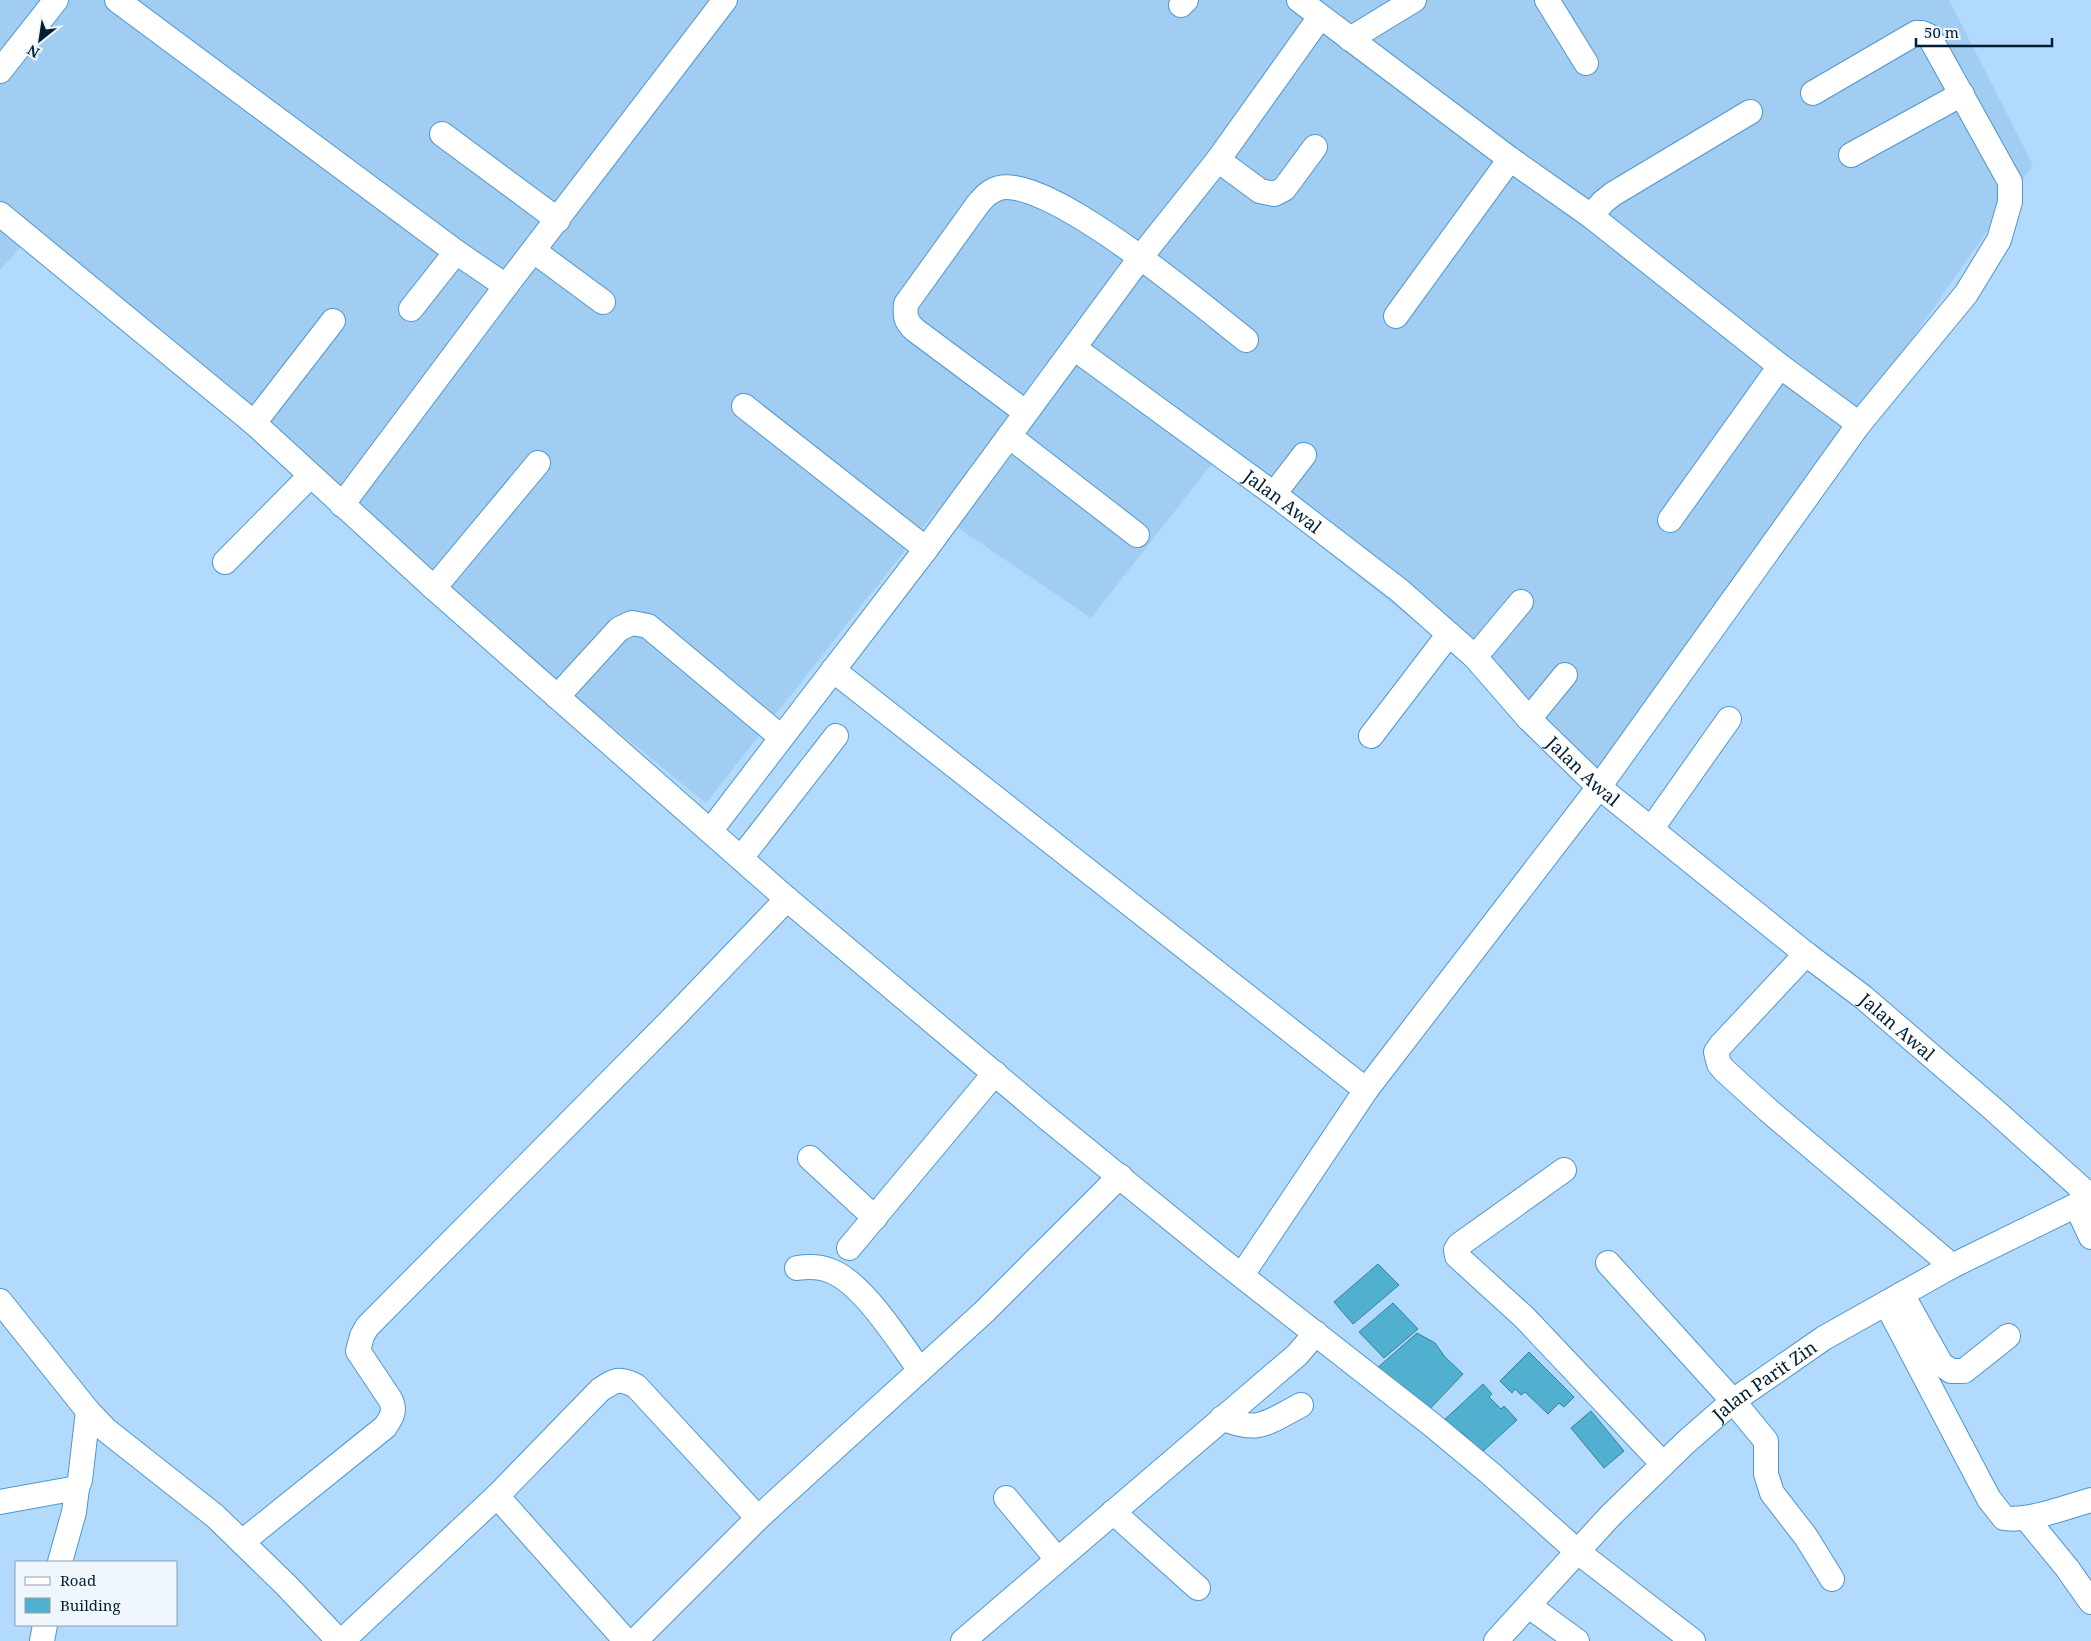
<svg xmlns="http://www.w3.org/2000/svg" width="2091" height="1641" font-family="'Noto Serif',serif">
	<rect width="100%" height="100%" fill="#b1dafc"/>
	<!-- built -->
	<path fill="#a0cdf1" d="M0 0H1949L2033 165 1608 776 1214 461 1091 618 935 512 706 803 22 245 0 270Z"/>
	<!-- building -->
	<path fill="#51b0d0" stroke="#32819b" d="M1378 1264 1399 1285 1353 1324 1334 1302Z
		M1393 1303 1418 1329 1384 1358 1359 1332Z
		M1417 1333 1435 1343 1445 1357 1463 1374 1425 1414 1376 1369Z
		M1529 1352 1574 1397 1564 1407 1559 1403 1548 1414 1525 1392 1521 1395 1515 1389 1512 1393 1500 1381Z
		M1483 1384 1492 1394 1489 1397 1501 1409 1504 1406 1517 1420 1481 1453 1462 1432 1455 1438 1441 1423Z
		M1591 1411 1624 1451 1604 1468 1571 1428Z"/>
	<g fill="none" stroke-linecap="round" stroke-linejoin="round">
		<defs>
			<g id="minor">
				<path d="M117 0 456 252 506 286"/>
				<path d="M1299 0 1510 159 1591 216 1780 366 1859 424"/>
				<path d="M1547 0 1586 63"/>
				<path d="M1181 5 1186 0"/>
				<path d="M1350 39 1414 0"/>
				<path d="M0 71 56 0"/>
				<path d="M442 134 558 220"/>
				<path d="M1851 155 1962 94"/>
				<path d="M1218 160 1260 191 1274 194 1284 189 1315 147"/>
				<path d="M0 214 254 423 434 588 787 899 1046 1117 1219 1258 1431 1424 1491 1474 1578 1552 1693 1641"/>
				<path d="M1591 216 1603 202 1613 194 1750 112"/>
				<path d="M534 251 603 302"/>
				<path d="M411 309 456 252"/>
				<path d="M1396 316 1510 159"/>
				<path id="s1" d="M1074 348 1274 494 1399 590 1475 657 1529 719 1599 787 1806 954 1863 997 1992 1108 2091 1197"/>
				<path d="M744 406 926 549"/>
				<path d="M1025 412 915 330C905 321 905 316 906 304L978 204C984 197 989 191 999 188 1049 175 1204 307 1246 340"/>
				<path d="M254 423 333 321"/>
				<path d="M1009 436 1137 535"/>
				<path d="M1274 494 1304 455"/>
				<path d="M342 505 506 286 725 0"/>
				<path d="M1670 520 1780 366"/>
				<path d="M225 562 310 476"/>
				<path d="M434 588 538 463"/>
				<path d="M1475 657 1521 602"/>
				<path d="M833 670 1366 1090"/>
				<path d="M557 697 619 629 632 623 648 626 781 737"/>
				<path d="M1529 719 1565 675"/>
				<path d="M1371 736 1449 634"/>
				<path d="M1652 828 1729 719"/>
				<path d="M711 830 926 549 1140 258 1218 160 1320 17"/>
				<path d="M741 858 836 736"/>
				<path d="M1806 954 1721 1045 1716 1052 1719 1064 1724 1070 1768 1110 1952 1266"/>
				<path d="M810 1158 875 1218"/>
				<path d="M1564 1170 1459 1245 1456 1250 1457 1256 1525 1318 1663 1464"/>
				<path d="M2076 1205 2091 1237"/>
				<path d="M849 1248 995 1073"/>
				<path d="M1608 1263 1733 1401 1766 1441V1474L1772 1493 1806 1537 1832 1579"/>
				<path d="M797 1268C810 1266 820 1266 831 1271 864 1284 899 1342 920 1370"/>
				<path d="M1242 1275 1366 1090 1599 787 1859 424 1966 294 1999 240 2010 202V182L1929 36 1922 33H1916L1813 93"/>
				<path d="M1902 1294 1941 1364 1951 1371H1964L2008 1336"/>
				<path d="M0 1301 88 1411 106 1430 215 1516 286 1585 339 1641"/>
				<path d="M1886 1303 1989 1499 2004 1518C2029 1522 2066 1507 2091 1500"/>
				<path d="M1222 1418C1259 1434 1268 1422 1301 1405"/>
				<path d="M497 1496 626 1641"/>
				<path d="M1006 1498 1057 1559"/>
				<path d="M0 1502 77 1488 80 1480 88 1411"/>
				<path d="M1113 1512 1198 1588"/>
				<path d="M2026 1518 2067 1568 2091 1602"/>
				<path d="M242 1542 385 1427C392 1417 396 1410 390 1399L358 1351 362 1336 367 1327 676 1015 787 899"/>
				<path d="M60 1562 74 1512 77 1488"/>
				<path d="M1529 1606 1577 1641"/>
				<path d="M42 1641 45 1625"/>
				<path d="M342 1641 497 1496 600 1390C615 1380 619 1377 636 1386L758 1518"/>
				<path d="M635 1641 758 1518 984 1312 1120 1176"/>
				<path d="M963 1641 1297 1355 1316 1333"/>
				<path id="s2" d="M1496 1641 1610 1516 1685 1443 1733 1401 1824 1338 1952 1266 2091 1198"/>
			</g>
		</defs>
		<!-- minor casing -->
		<use href="#minor" stroke="#5097cc" stroke-width="26"/>
		<!-- minor -->
		<use href="#minor" stroke="#fff" stroke-width="24"/>
	</g>
	<g text-anchor="middle" dominant-baseline="central" stroke-width="5" stroke-linejoin="round" paint-order="stroke">
		<!-- street labels -->
		<g font-size="18" fill="#011e33" stroke="#f0f7fc">
			<text stroke="none"><textPath href="#s1" startOffset="259">Jalan Awal</textPath></text>
			<text stroke="none"><textPath href="#s1" startOffset="664">Jalan Awal</textPath></text>
			<text stroke="none"><textPath href="#s1" startOffset="1069">Jalan Awal</textPath></text>
			<text stroke="none"><textPath href="#s2" startOffset="375">Jalan Parit Zin</textPath></text>
		</g>
	</g>
	<!-- legend -->
	<rect x="15" y="1561" width="162" height="65" fill="#f0f7fc" stroke="#90a0ac"/>
	<rect x="25" y="1577" width="25" height="8" fill="#ffffff" stroke="#90a0ac"/>
	<text x="60" y="1586" font-size="15" fill="#011e33">Road</text>
	<rect x="25" y="1598" width="25" height="15" fill="#51b0d0" stroke="#90a0ac"/>
	<text x="60" y="1611" font-size="15" fill="#011e33">Building</text>
	<!-- north arrow -->
	<g transform="translate(40 40) rotate(210)" stroke="#f0f7fc" stroke-width="4" paint-order="stroke">
	<path d="M0-4L9 19L0 12L-9 19Z" fill="#011e33"/>
	<text y="-8" font-size="14" font-weight="bold" text-anchor="middle" fill="#011e33">N</text>
	</g>
	<!-- scale -->
	<path d="M1916 38v8h136v-8" fill="none" stroke="#011e33" stroke-width="2.5"/>
	<text x="1924" y="38" font-size="15" fill="#011e33" stroke="#f0f7fc" stroke-width="4" paint-order="stroke">50 m</text>
</svg>
